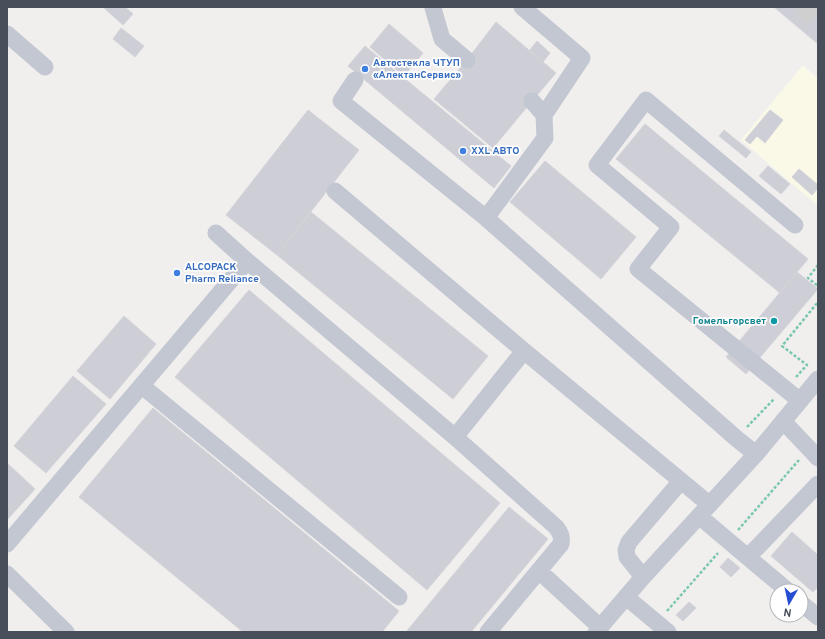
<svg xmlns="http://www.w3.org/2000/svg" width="825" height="639" font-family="Overpass,sans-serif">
	<rect width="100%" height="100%" fill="#f1efee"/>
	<!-- commercial -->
	<path fill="#faf9e8" d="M803 65 818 79V206L741 140Z"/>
	<!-- building -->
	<path fill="#cecfd6" stroke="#d3d3d9" d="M103 7H125L133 14 123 25Z
		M774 7H818V44Z
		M496 22 556 73 532 101 493 148 434 99 467 60Z
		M389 24 423 53 404 76 370 47Z
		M121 28 144 46 135 57 113 39Z
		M537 41 550 53 543 62 529 51Z
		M365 46 511 166 494 188 348 66Z
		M308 110 359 150 277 255 226 215Z
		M770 110 783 120 765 143 757 136 750 144 745 140Z
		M645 124 808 259 780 293 616 159Z
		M724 130 751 152 746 158 719 136Z
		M545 161 636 237 601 279 510 202Z
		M768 166 790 184 781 194 759 176Z
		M799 169 818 185V188L812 195 792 177Z
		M311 212 488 356 453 399 277 255Z
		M797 272 818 289 746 374 726 357Z
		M249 290 500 503 427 590 175 377Z
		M124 316 156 344 110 399 77 371Z
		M73 376 106 404 46 473 14 446Z
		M153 408 399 611 382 632H243L79 497Z
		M7 463 35 489 7 520Z
		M509 507 548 539 471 632H406Z
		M792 532 818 555V587L813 592 771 556Z
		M728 558 740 568 731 577 720 567Z
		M689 602 696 608 683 621 676 615Z"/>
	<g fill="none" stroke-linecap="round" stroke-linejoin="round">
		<!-- minor-tunnel -->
		<path stroke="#cfcfd0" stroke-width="17" stroke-dasharray="17 8" stroke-linecap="butt" d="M800 7 818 22"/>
		<!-- path -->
		<path stroke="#7ac7b1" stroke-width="2.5" stroke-dasharray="3 2" stroke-linecap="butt" d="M818 265 808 278 818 286
			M796 377 807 365 782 346 818 302
			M747 427 774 399
			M738 530 799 460
			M667 611 718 553"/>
		<!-- minor -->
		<path stroke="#c3c7d2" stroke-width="17" d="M434 7 433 8 442 39 467 60
			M7 34 45 67
			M355 80 341 101 486 218 737 439 756 454
			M532 101 544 115
			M335 191 524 351 709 504
			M486 218 545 138 544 115 582 58 522 7
			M795 225 646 100 597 165 671 227 638 269 799 400
			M216 233 247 261
			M142 386 399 597
			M783 421 818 458
			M455 437 556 527C561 533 562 537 561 544L488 632
			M699 516 788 591
			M7 544 247 261 455 437 524 351
			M748 557 818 484
			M539 571 600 627
			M7 574 66 632
			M643 577 627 557 626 550 629 542 681 481
			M626 597 668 632
			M801 603 818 617
			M596 632 643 577 756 454 818 379"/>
	</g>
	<!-- markers -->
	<g fill="#3f7fe0" stroke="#fff" stroke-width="1.5">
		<circle cx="365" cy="69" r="4"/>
		<circle cx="463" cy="151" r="4"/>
		<circle cx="177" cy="273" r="4"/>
	</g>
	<circle fill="#0f9aa8" stroke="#fff" stroke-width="1.5" cx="774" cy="321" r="4"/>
	<g text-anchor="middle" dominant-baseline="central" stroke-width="3.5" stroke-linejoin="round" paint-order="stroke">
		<!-- shop labels -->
		<g font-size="10" font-weight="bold" fill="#366cbe" stroke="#fff" text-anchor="start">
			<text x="373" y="63">Автостекла ЧТУП<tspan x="373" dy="12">«АлектанСервис»</tspan></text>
			<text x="471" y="151">XXL АВТО</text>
			<text x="185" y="267">ALCOPACK<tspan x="185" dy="12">Pharm Reliance</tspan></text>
		</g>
		<!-- culture labels -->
		<g font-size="10" font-weight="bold" fill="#0d838f" stroke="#fff" text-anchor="end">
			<text x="766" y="321">Гомельгорсвет</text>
		</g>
	</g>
	<!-- border -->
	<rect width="825" height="639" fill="none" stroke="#484e5a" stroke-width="16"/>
	<!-- north arrow -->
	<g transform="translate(789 603) rotate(189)"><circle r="19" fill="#ffffff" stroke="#b6b8bd"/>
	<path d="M0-3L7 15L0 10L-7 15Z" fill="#264ed3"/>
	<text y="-6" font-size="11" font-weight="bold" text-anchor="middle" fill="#484e5a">N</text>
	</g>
</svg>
